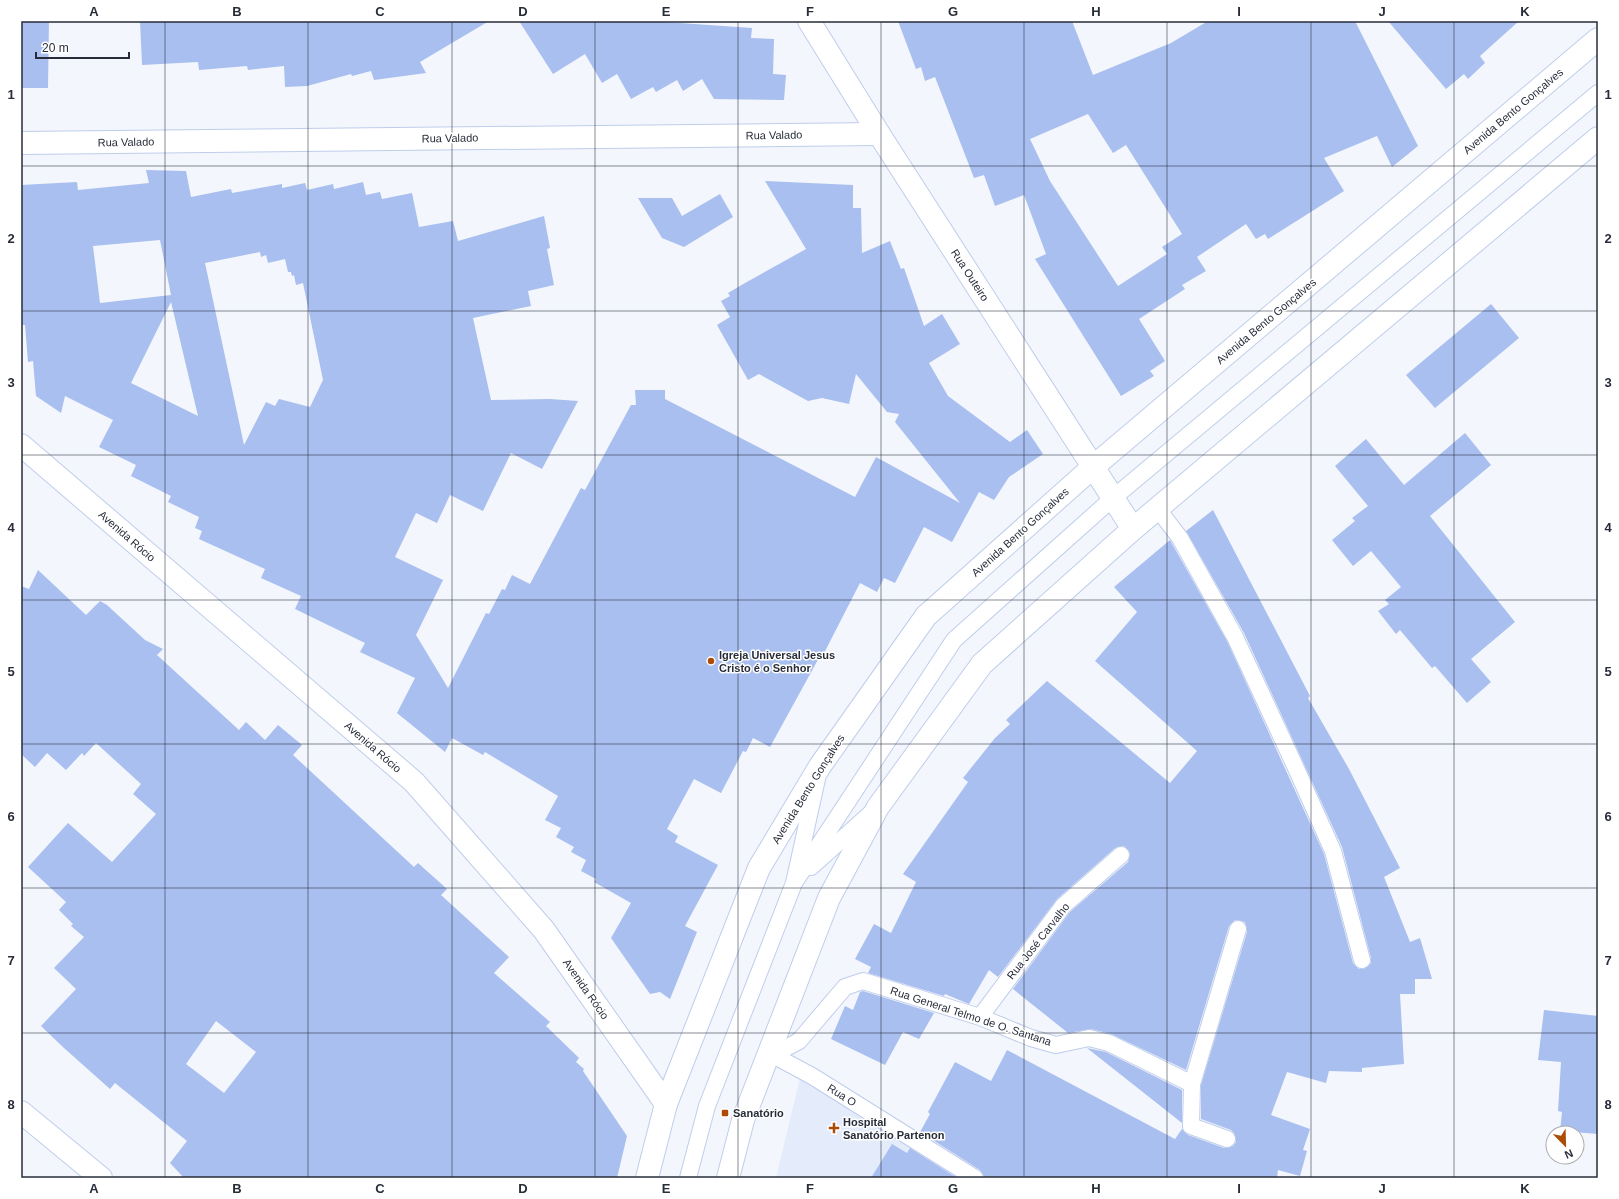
<svg xmlns="http://www.w3.org/2000/svg" width="1619" height="1199" font-family="Arial,sans-serif">
	<rect width="100%" height="100%" fill="#f3f6fc"/>
	<!-- built -->
	<path fill="#e4ecfb" d="M800 1078 959 1178H776Z"/>
	<!-- building -->
	<path fill="#a9bff0" fill-rule="evenodd" d="M21 21H49L48 88H21Z
		M140 21H489L420 62 426 73 374 80 371 71 352 76 351 74 307 86 285 87 284 66 248 70 247 66 199 70 198 62 142 65Z
		M519 21H651L752 28 751 38 774 39 773 74 786 75 784 100 714 99 702 79 683 91 677 80 656 92 653 87 631 99 617 74 602 83 585 54 553 74Z
		M898 21H1072L1093 75 1171 43 1208 21H1355L1418 146 1392 167 1377 136 1324 158 1344 191 1268 239 1265 234 1256 239 1246 224 1197 257 1206 271 1182 285 1185 289 1139 319 1165 361 1150 371 1154 376 1121 396 1035 259 1046 254 1024 195 995 206 984 175 974 178 935 77 925 81 921 67 916 69ZM1088 114 1113 153 1126 145 1182 234 1162 247 1167 254 1118 286 1050 181 1030 139Z
		M1388 21H1519L1480 56 1485 63 1468 79 1464 74 1446 89Z
		M146 170 186 171 191 197 231 189 232 193 282 184V188L305 183 307 190 333 184 334 189 363 182 366 195 380 192 382 199 412 193 419 227 453 221 458 241 544 216 550 248 547 249 554 285 528 291 531 306 473 318 491 400 550 399 578 401 542 469 511 453 483 511 450 495 437 523 416 513 395 557 443 580 416 635 448 688 486 613 489 614 502 589 505 590 512 575 530 584 581 488 585 490 631 405H636L635 390H665V399L855 497 876 457 960 503 895 422 899 414 887 412 856 374 849 404 822 398 808 401 759 374 748 380 717 325 730 317 721 301 730 296 728 293 745 283 806 249 765 181 853 185V208H861L862 253 890 241 901 269 904 268 924 326 942 314 960 344 929 363 948 396 1010 442 1027 430 1043 454 1009 477 994 500 979 492 952 542 924 527 895 583 884 578 877 592 860 583 822 657 820 656 770 747 753 738 746 752 743 751 721 793 694 779 667 829 678 836 675 842 718 865 685 926 697 932 670 999 660 992 650 994 611 938 631 903 594 882 596 879 581 871 586 860 571 852 574 847 556 837 561 828 545 820 558 796 485 752 483 755 452 738 445 752 397 713 415 678 360 652 365 643 295 609 301 596 261 578 265 569 199 539 202 531 195 528 199 517 168 502 171 496 131 476 136 465 99 447 113 420 65 396 61 413 36 396 33 361 28 362 25 325H21V185L77 182 78 190 149 183ZM160 240 171 295 100 303 93 246ZM260 252 261 257 266 255 268 263 285 259 288 272H291L292 276 294 275 296 285 303 283 323 380 310 407 279 399 275 406 266 402 244 445 205 263ZM171 302 198 416 131 383Z
		M720 194 733 217 684 247 662 238 638 198H672L682 216Z
		M1491 304 1519 338 1435 408 1406 375Z
		M1465 433 1491 465 1430 516 1515 622 1471 659 1491 682 1467 703 1435 666 1432 668 1400 630 1396 634 1378 611 1389 604 1385 600 1401 587 1371 551 1353 566 1332 540 1355 521 1352 518 1368 506 1335 466 1366 439 1404 485Z
		M1213 510 1310 696 1308 698 1349 769 1400 868 1384 877 1410 942 1420 938 1432 979H1415V994H1400L1404 1064 1362 1068V1072L1329 1071 1326 1083 1287 1072 1271 1115 1310 1129 1303 1150 1307 1151 1300 1176 1278 1170 1277 1178H984L980 1170 920 1132 930 1114 928 1112 955 1062 991 1081 1007 1050 1175 1139 1182 1129 1188 1135 1224 1148 1233 1146 1236 1142 1234 1133 1231 1130 1201 1119V1085L1247 932 1245 922 1235 920 1229 926 1186 1070 1111 1034 1091 1029 1068 1033 1013 989 1070 912 1128 862 1130 853 1124 846 1115 848 1057 899 998 977 989 970 969 1004 945 994 944 996 868 973 871 967 855 959 874 924 891 933 916 882 903 874 968 782 963 778 995 738 1010 724 1006 720 1047 681 1170 783 1197 751 1095 661 1137 612 1114 587 1170 540 1227 641 1324 854 1353 963 1359 969H1364L1371 963V958L1342 847 1244 633 1186 531Z
		M38 570 86 615 100 601 107 605 145 640 163 649 157 655 239 730 246 722 265 740 278 725 302 745 293 755 414 867 418 863 447 889 441 895 509 957 494 973 550 1022 546 1026 579 1058 576 1062 584 1069 583 1071 627 1136 617 1178H184L170 1163 187 1141 115 1083 110 1089 64 1048 41 1026 76 989 54 968 84 937 71 926 73 924 59 910 66 902 28 867 68 823 112 862 156 814 133 794 141 784 96 743 84 756 82 753 66 770 47 753 35 767 21 754V586L29 589ZM216 1021 256 1052 224 1093 186 1064Z
		M863 991 934 1013 919 1039 903 1032 885 1065 831 1039 845 1006 853 1010 860 992Z
		M1544 1010 1598 1016V1134L1560 1131 1562 1112 1558 1111 1561 1062 1538 1060Z
		M1087 1048 1106 1052 1182 1090V1123Z
		M892 1144 907 1153 910 1148 957 1178H871Z"/>
	<g fill="none" stroke-linecap="round" stroke-linejoin="round">
		<defs>
			<path id="service" d="M1157 508 1180 538 1235 637 1295 766 1333 851 1362 960
				M811 867 870 814
				M794 883 954 640 1113 498 1598 93
				M980 1017 1063 906 1121 855
				M769 1053 784 1049 799 1041 845 987 863 981 980 1017 1031 1038 1056 1045 1089 1038 1109 1043 1192 1084
				M769 1053 812 1076 975 1178
				M1227 1139 1191 1126 1192 1084 1238 929
				M688 1178 707 1106 794 883 817 779"/>
			<path id="minor" d="M21 143 879 134
				M21 445 414 782 544 930 666 1104
				M21 1112 101 1178"/>
			<path id="tertiary" d="M809 21 879 134 1133 529"/>
			<path id="primary" d="M647 1178 666 1104 759 868 820 766 926 616 1093 467 1598 39
				M728 1178 743 1120 829 898 878 807 982 664 1133 529 1598 138"/>
		</defs>
		<!-- service casing -->
		<use href="#service" stroke="#bfcdec" stroke-width="18"/>
		<!-- minor casing -->
		<use href="#minor" stroke="#bfcdec" stroke-width="24"/>
		<!-- tertiary casing -->
		<use href="#tertiary" stroke="#bfcdec" stroke-width="24"/>
		<!-- primary casing -->
		<use href="#primary" stroke="#bfcdec" stroke-width="24"/>
		<!-- service -->
		<use href="#service" stroke="#fff" stroke-width="16"/>
		<!-- minor -->
		<use href="#minor" stroke="#fff" stroke-width="22"/>
		<!-- tertiary -->
		<use href="#tertiary" stroke="#fff" stroke-width="22"/>
		<!-- primary -->
		<use href="#primary" stroke="#fff" stroke-width="22"/>
	</g>
	<!-- grid -->
	<path fill="none" stroke="#272c38" stroke-width="1" stroke-opacity="0.55" d="M165 21V1178M308 21V1178M452 21V1178M595 21V1178M738 21V1178M881 21V1178M1024 21V1178M1167 21V1178M1311 21V1178M1454 21V1178M21 166H1598M21 311H1598M21 455H1598M21 600H1598M21 744H1598M21 888H1598M21 1033H1598"/>
	<!-- markers -->
	<g fill="#ad4c07" stroke="#fff" stroke-width="1.5">
		<circle cx="711" cy="661" r="4"/>
		<rect x="721" y="1109" width="8" height="8" rx="2"/>
		<path d="M832 1122h4v4h4v4h-4v4h-4v-4h-4v-4h4z"/>
	</g>
	<g text-anchor="middle" dominant-baseline="central" stroke-width="3" stroke-linejoin="round" paint-order="stroke">
		<!-- street labels -->
		<g font-size="11" fill="#272c38" stroke="#fff">
			<text transform="translate(1513 111) rotate(-40)">Avenida Bento Gonçalves</text>
			<text transform="translate(774 135) rotate(-1)">Rua Valado</text>
			<text transform="translate(450 138) rotate(-1)">Rua Valado</text>
			<text transform="translate(126 142) rotate(-1)">Rua Valado</text>
			<text transform="translate(970 275) rotate(57)">Rua Outeiro</text>
			<text transform="translate(1266 321) rotate(-40)">Avenida Bento Gonçalves</text>
			<text transform="translate(1020 532) rotate(-42)">Avenida Bento Gonçalves</text>
			<text transform="translate(127 536) rotate(41)">Avenida Rócio</text>
			<text transform="translate(373 747) rotate(41)">Avenida Rócio</text>
			<text transform="translate(808 789) rotate(-58)">Avenida Bento Gonçalves</text>
			<text transform="translate(1038 941) rotate(-52)">Rua José Carvalho</text>
			<text transform="translate(586 989) rotate(55)">Avenida Rócio</text>
			<text transform="translate(971 1016) rotate(18)">Rua General Telmo de O. Santana</text>
			<text transform="translate(842 1095) rotate(32)">Rua O</text>
		</g>
		<!-- poi labels -->
		<g font-size="11" font-weight="bold" fill="#272c38" stroke="#fff" text-anchor="start">
			<text x="719" y="655">Igreja Universal Jesus<tspan x="719" dy="13">Cristo é o Senhor</tspan></text>
			<text x="733" y="1113">Sanatório</text>
			<text x="843" y="1122">Hospital<tspan x="843" dy="13">Sanatório Partenon</tspan></text>
		</g>
	</g>
	<!-- border -->
	<rect width="1619" height="1199" fill="none" stroke="#ffffff" stroke-width="44"/>
	<!-- north arrow -->
	<g transform="translate(1565 1145) rotate(157)"><circle r="19" fill="#ffffff" stroke="#a9abaf"/>
	<path d="M0-3L7 15L0 10L-7 15Z" fill="#ad4c07"/>
	<text y="-6" font-size="11" font-weight="bold" text-anchor="middle" fill="#272c38">N</text>
	</g>
	<!-- scale -->
	<path d="M36 52v6h93v-6" fill="none" stroke="#272c38" stroke-width="2"/>
	<text x="42" y="52" font-size="12" fill="#272c38" stroke="#ffffff" stroke-width="3" paint-order="stroke">20 m</text>
	<rect x="22" y="22" width="1575" height="1155" fill="none" stroke="#272c38" stroke-width="1.5"/>
	<g font-size="13" text-anchor="middle" font-weight="bold" fill="#272c38">
		<text x="94" y="16">A</text>
		<text x="237" y="16">B</text>
		<text x="380" y="16">C</text>
		<text x="523" y="16">D</text>
		<text x="666" y="16">E</text>
		<text x="810" y="16">F</text>
		<text x="953" y="16">G</text>
		<text x="1096" y="16">H</text>
		<text x="1239" y="16">I</text>
		<text x="1382" y="16">J</text>
		<text x="1525" y="16">K</text>
		<text x="11" y="99">1</text>
		<text x="1608" y="99">1</text>
		<text x="11" y="243">2</text>
		<text x="1608" y="243">2</text>
		<text x="11" y="387">3</text>
		<text x="1608" y="387">3</text>
		<text x="11" y="532">4</text>
		<text x="1608" y="532">4</text>
		<text x="11" y="676">5</text>
		<text x="1608" y="676">5</text>
		<text x="11" y="821">6</text>
		<text x="1608" y="821">6</text>
		<text x="11" y="965">7</text>
		<text x="1608" y="965">7</text>
		<text x="11" y="1109">8</text>
		<text x="1608" y="1109">8</text>
		<text x="94" y="1193">A</text>
		<text x="237" y="1193">B</text>
		<text x="380" y="1193">C</text>
		<text x="523" y="1193">D</text>
		<text x="666" y="1193">E</text>
		<text x="810" y="1193">F</text>
		<text x="953" y="1193">G</text>
		<text x="1096" y="1193">H</text>
		<text x="1239" y="1193">I</text>
		<text x="1382" y="1193">J</text>
		<text x="1525" y="1193">K</text>
	</g>
</svg>
